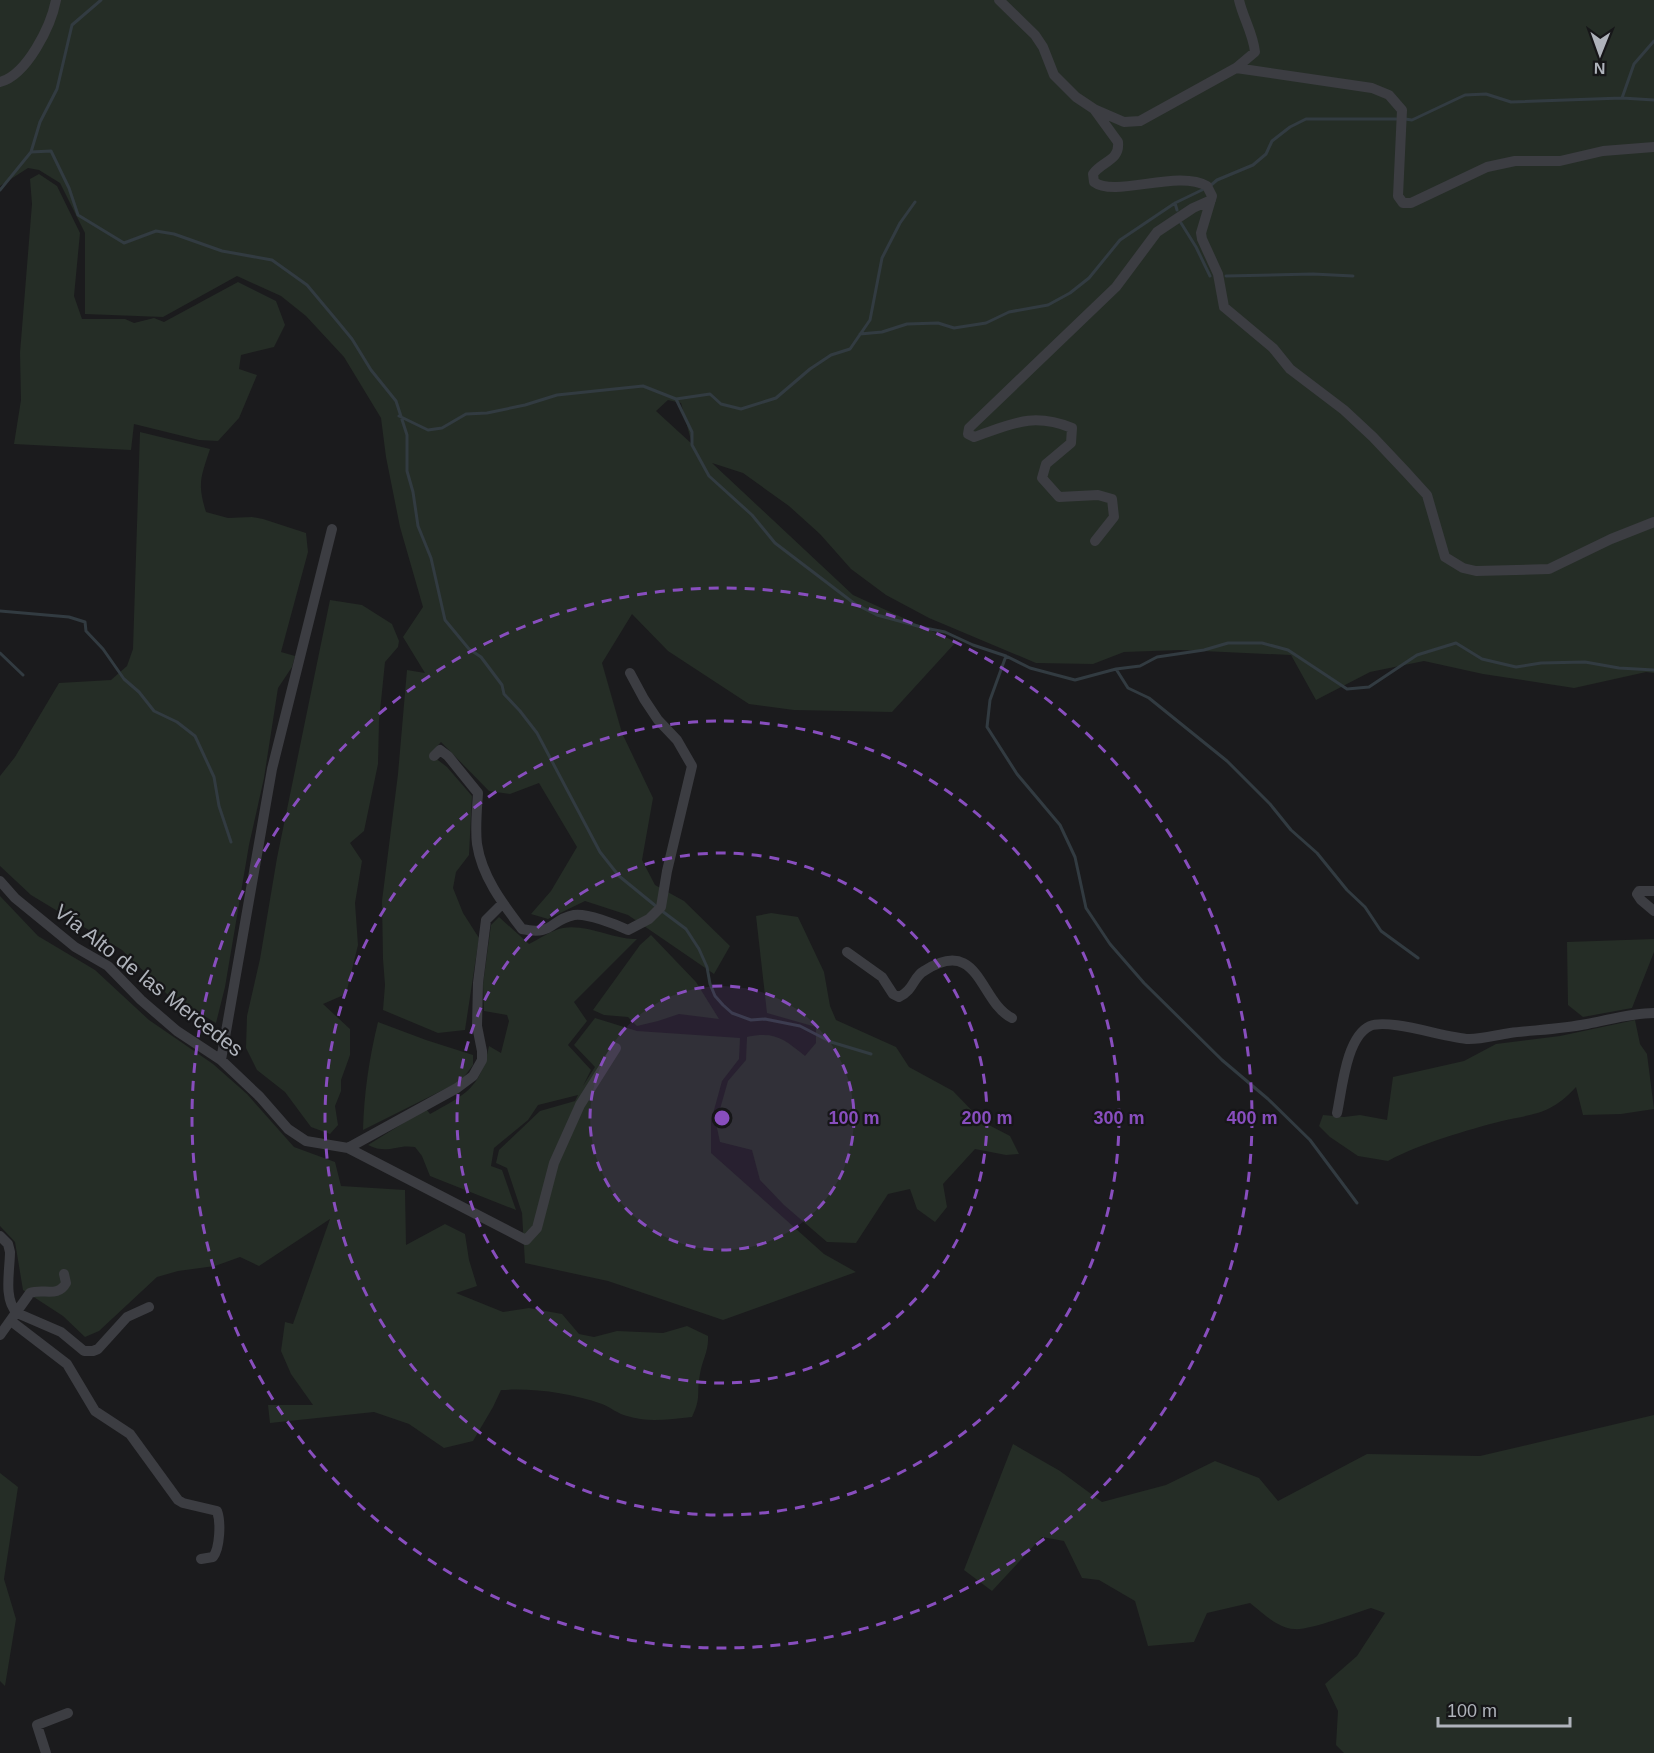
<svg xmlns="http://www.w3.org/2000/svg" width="1654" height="1753" font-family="Helvetica,sans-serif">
	<rect width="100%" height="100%" fill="#1b1b1d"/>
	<!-- green -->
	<path fill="#252d26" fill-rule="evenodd" d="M0 0H1654V673L1646 672 1574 688 1483 674 1424 661 1370 672 1316 700 1291 655 1181 650 1124 652 1093 664 1036 663 929 618 886 595 851 569 820 534 789 506 743 473 712 463 853 595 956 642 892 712 794 710 749 704 668 651 632 614 602 663 622 733 653 798 642 860 655 885 684 901 730 946 714 974 628 915 585 901 548 919 531 914 551 891 577 847 539 783 510 794 489 791 441 742 430 754 447 767 472 796 469 855 456 872 453 888 463 913 479 938 465 1030 438 1033 383 1010 385 985 383 959 382 901 398 774 407 670 425 673 403 637 423 607 400 527 386 457 381 418 344 357 306 316 281 296 237 276 163 317 85 314V233L60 183 39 170 28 168 0 186ZM668 400 681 403 692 444 656 411Z
		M39 174 57 186 80 233 74 296 82 319H125L134 323 154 318 164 322 238 282 276 301 285 325 274 347 241 355 239 369 257 375 239 418 218 441 199 440 134 424 131 450 14 444 21 400 20 353 32 204 30 179Z
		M140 432 210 449C201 477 197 483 206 512L228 518 252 517 263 519 306 533 308 552 281 652 295 656 292 667 278 688 264 778 249 845 225 987 216 1023 167 994 122 950 31 895 0 866V776L15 757 59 683 111 680 127 666 133 649Z
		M330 600 362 605 392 624 399 641 398 647 385 662 379 721 378 764 364 831 350 843 362 861 355 903 358 945 346 994 323 1004 350 1029V1055L341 1080V1091L335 1106 338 1125 330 1134 311 1127 285 1092 257 1070 246 1048 247 1016 260 959 277 858Z
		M0 896 38 936 95 970 149 1020 213 1064 247 1094 294 1147 335 1162 341 1186 405 1190 406 1245 445 1224 465 1234 469 1260 477 1286 456 1293 503 1312 529 1308 562 1314 579 1334 594 1337 617 1331 663 1333 687 1326 708 1336C709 1351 702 1360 700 1374 696 1394 702 1396 692 1417 670 1419 648 1423 627 1416 618 1414 610 1407 602 1404 570 1393 535 1388 501 1390L493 1407 473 1441 444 1448 409 1424 374 1412 270 1423 268 1405H313L291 1374 281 1351 285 1322 293 1324 330 1219 259 1266 240 1257 215 1266 178 1271 157 1277 99 1331 85 1337 63 1316 23 1290 15 1242 0 1226Z
		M771 913 798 917 824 972 830 1006 836 1020 896 1047 909 1067 953 1091 983 1122 1010 1136 1019 1154 1006 1155 975 1149 943 1184 947 1207 935 1222 917 1209 910 1189 888 1194 856 1243 827 1242 784 1205 760 1180 752 1150 720 1142 716 1123 728 1081 746 1060 747 1037C775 1031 784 1039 805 1056L816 1043V1027L767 1013 756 916Z
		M499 917 529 944C539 939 552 930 563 928 589 924 613 940 637 939L574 1002 587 1021 568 1045 591 1070 583 1086 595 1067 574 1045 595 1018 637 1031 740 1038 739 1059 722 1081 711 1121V1153L824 1254 856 1272 723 1320 608 1281 525 1263 522 1213 507 1168 496 1163 499 1150 540 1111 575 1101 578 1095 538 1105 528 1120 494 1148 491 1166 502 1170 516 1210 430 1176 422 1156 415 1147C395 1144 388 1155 368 1145L426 1109 430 1114C466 1094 480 1089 489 1046L501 1053 509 1021 507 1015 484 1011 483 984 491 925Z
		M651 935 696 982 719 1019 679 1014 658 1021 637 1026 628 1017 604 1015 593 1010 640 945Z
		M1654 939V952L1632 1008 1583 1017 1568 1005 1567 942Z
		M1635 1020 1640 1044 1647 1054 1654 1109 1621 1114 1583 1115 1576 1087C1550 1115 1536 1113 1502 1121 1467 1130 1419 1144 1388 1161L1358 1156 1330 1137 1319 1126 1323 1115 1344 1117 1360 1115 1387 1120 1393 1077 1464 1061 1496 1044 1560 1036Z
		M378 1022 426 1040 473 1055V1065L461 1081 363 1130C364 1093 369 1059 378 1022Z
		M1654 1415V1753H1344L1336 1745 1338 1711 1325 1684 1357 1656 1385 1613 1371 1608C1355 1613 1308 1631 1294 1629 1277 1628 1263 1613 1250 1603L1207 1613 1194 1642 1148 1646 1135 1601 1099 1580 1082 1578 1064 1541 1042 1537 992 1591 964 1570 1013 1444 1060 1471 1102 1502 1166 1485 1215 1461 1259 1478 1278 1501 1367 1454 1480 1456Z
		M0 1473 18 1487 4 1579 16 1619 5 1686 0 1681Z"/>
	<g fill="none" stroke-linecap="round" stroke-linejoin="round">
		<!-- stream -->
		<path stroke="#323b41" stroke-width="3" d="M1622 98 1634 64 1654 41
			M1405 119 1412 120 1465 95 1486 94 1511 102 1622 98 1654 100
			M31 152 51 151 69 188 78 215 124 243 156 231 174 234 222 251 272 260 307 285 338 322 352 339 371 370 396 401 407 435V471L413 492 418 526 431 558 445 620 469 649 481 657 502 685 504 694 520 711 537 733 600 852 619 876 657 907
			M1210 186 1217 180 1253 165 1266 154 1272 141 1290 127 1306 119H1398
			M0 190 31 152 40 122 57 89 72 25 101 0
			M1175 203 1177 210
			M1181 223 1196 247 1210 276
			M1226 276 1313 274 1353 276
			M860 334 882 332 907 324 938 323 954 328 986 323 1009 312 1048 305 1070 293 1089 278 1120 240 1175 203 1204 189
			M676 399 710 394 721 404 741 409 776 398 810 369 831 355 850 349 870 320 882 258 900 223 915 202
			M399 416 428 430 442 428 466 414 487 413 525 405 557 395 643 386 676 399 692 432V445L709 476 752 515 775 543 855 604 877 615 925 628 945 632 973 645 1006 656 1030 668 1075 680 1116 669 1140 666 1157 657 1204 650 1228 643H1262L1288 650 1347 689 1369 687 1417 655 1456 643 1482 659 1516 667 1541 663 1585 662 1619 668 1654 670
			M0 611 69 617 85 622 86 631 103 649 124 679 139 692 154 711 177 722 195 736 214 777 219 806 231 842
			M0 653 23 675
			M1006 656 990 700 987 727 1017 774 1060 825 1075 857 1086 908 1110 944 1144 983 1222 1060 1268 1099 1310 1140 1357 1203
			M1116 669 1128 688 1149 698 1227 761 1270 804 1291 830 1317 853 1347 890 1365 907 1381 931 1418 958
			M662 911 686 929 699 949 707 967 710 984 715 996 723 1005 732 1013 751 1020 765 1019 800 1026 831 1042 871 1054"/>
		<!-- minor -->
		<path stroke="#3c3d42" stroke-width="10" d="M999 0 1035 35 1043 47 1054 75 1076 97 1094 109 1124 122 1140 121 1236 68 1255 52C1253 33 1243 18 1239 0
			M1236 68 1372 88 1389 95 1402 110 1398 196 1403 203H1411L1487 167 1515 161H1560L1603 151 1654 147
			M0 82C27 75 51 26 56 0
			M1094 109 1118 142C1120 161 1102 161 1093 174L1094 182C1115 198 1178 169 1207 186L1212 196 1201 233 1202 239 1218 274 1224 307 1273 348 1290 369 1344 410 1373 437 1406 472 1427 495 1445 557 1463 568 1476 571 1549 569 1611 539 1654 522
			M1095 541 1114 517 1112 499 1098 495 1059 497 1042 478 1046 464 1071 443 1072 428C1032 412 1012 424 974 437L968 434 969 428 1116 287 1157 232 1193 208 1211 200
			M434 756 440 750 448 756 478 793C477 809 475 828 477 844 482 877 503 904 522 929 554 936 549 920 574 915 587 913 615 924 628 930L649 919 661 907 667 871 692 766 677 740 658 720 644 699 630 673
			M0 881 15 898 75 947 108 966 141 1000 177 1031 221 1060 260 1097 288 1129 306 1141 348 1148 526 1240 537 1228 554 1163 580 1105 616 1048
			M1654 891H1639L1637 894 1641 900 1654 911
			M847 952 882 977 893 994 899 997C914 990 913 977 924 971 980 935 979 1002 1012 1018
			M221 1060 272 769 332 529
			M1337 1113C1342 1090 1346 1037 1370 1026 1389 1018 1446 1038 1469 1039 1483 1039 1496 1035 1510 1033 1535 1030 1561 1029 1587 1024 1609 1020 1631 1013 1654 1013
			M348 1148 457 1088 473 1076 482 1060V1051L477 1026 478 983 486 920 503 903
			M0 1236 8 1244 10 1252C10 1270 3 1299 17 1313L61 1332 84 1351H93L98 1349 127 1317 149 1307
			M11 1321 67 1364 95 1411 130 1434 178 1500 183 1503 217 1511C221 1522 220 1548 213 1557L201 1559
			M0 1335 30 1293C43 1288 58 1298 66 1283L64 1274
			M46 1753 37 1725 68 1713"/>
	</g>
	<!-- distance rings -->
	<circle cx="722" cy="1118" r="132" fill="#884ebe" fill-opacity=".12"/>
	<g fill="none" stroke="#884ebe" stroke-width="3" stroke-dasharray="10 8">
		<circle cx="722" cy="1118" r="132"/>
		<circle cx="722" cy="1118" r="265"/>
		<circle cx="722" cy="1118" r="397"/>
		<circle cx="722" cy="1118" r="530"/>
	</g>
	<g text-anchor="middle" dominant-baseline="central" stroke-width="4.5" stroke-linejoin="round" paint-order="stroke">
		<!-- street labels -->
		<g font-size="21" fill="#afb3bb" stroke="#161618">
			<text transform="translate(149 980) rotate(38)">Vía Alto de las Mercedes</text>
		</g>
	</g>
	<circle cx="722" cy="1118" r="9" fill="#884ebe" stroke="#161618" stroke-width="3"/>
	<g font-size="18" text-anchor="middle" font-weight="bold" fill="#884ebe" stroke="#161618" stroke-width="4.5" stroke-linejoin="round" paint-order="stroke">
		<text x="854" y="1124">100 m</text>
		<text x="987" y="1124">200 m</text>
		<text x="1119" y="1124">300 m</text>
		<text x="1252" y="1124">400 m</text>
	</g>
	<!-- north arrow -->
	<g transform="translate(1600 54) rotate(181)" stroke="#161618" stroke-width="4.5" paint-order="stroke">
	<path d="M0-4.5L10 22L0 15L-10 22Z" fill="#afb3bb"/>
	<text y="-9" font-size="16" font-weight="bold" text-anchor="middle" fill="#afb3bb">N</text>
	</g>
	<!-- scale -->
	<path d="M1438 1717v9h132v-9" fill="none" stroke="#afb3bb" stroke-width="3"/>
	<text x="1447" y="1717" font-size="18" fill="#afb3bb" stroke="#161618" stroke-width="4.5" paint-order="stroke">100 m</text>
</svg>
